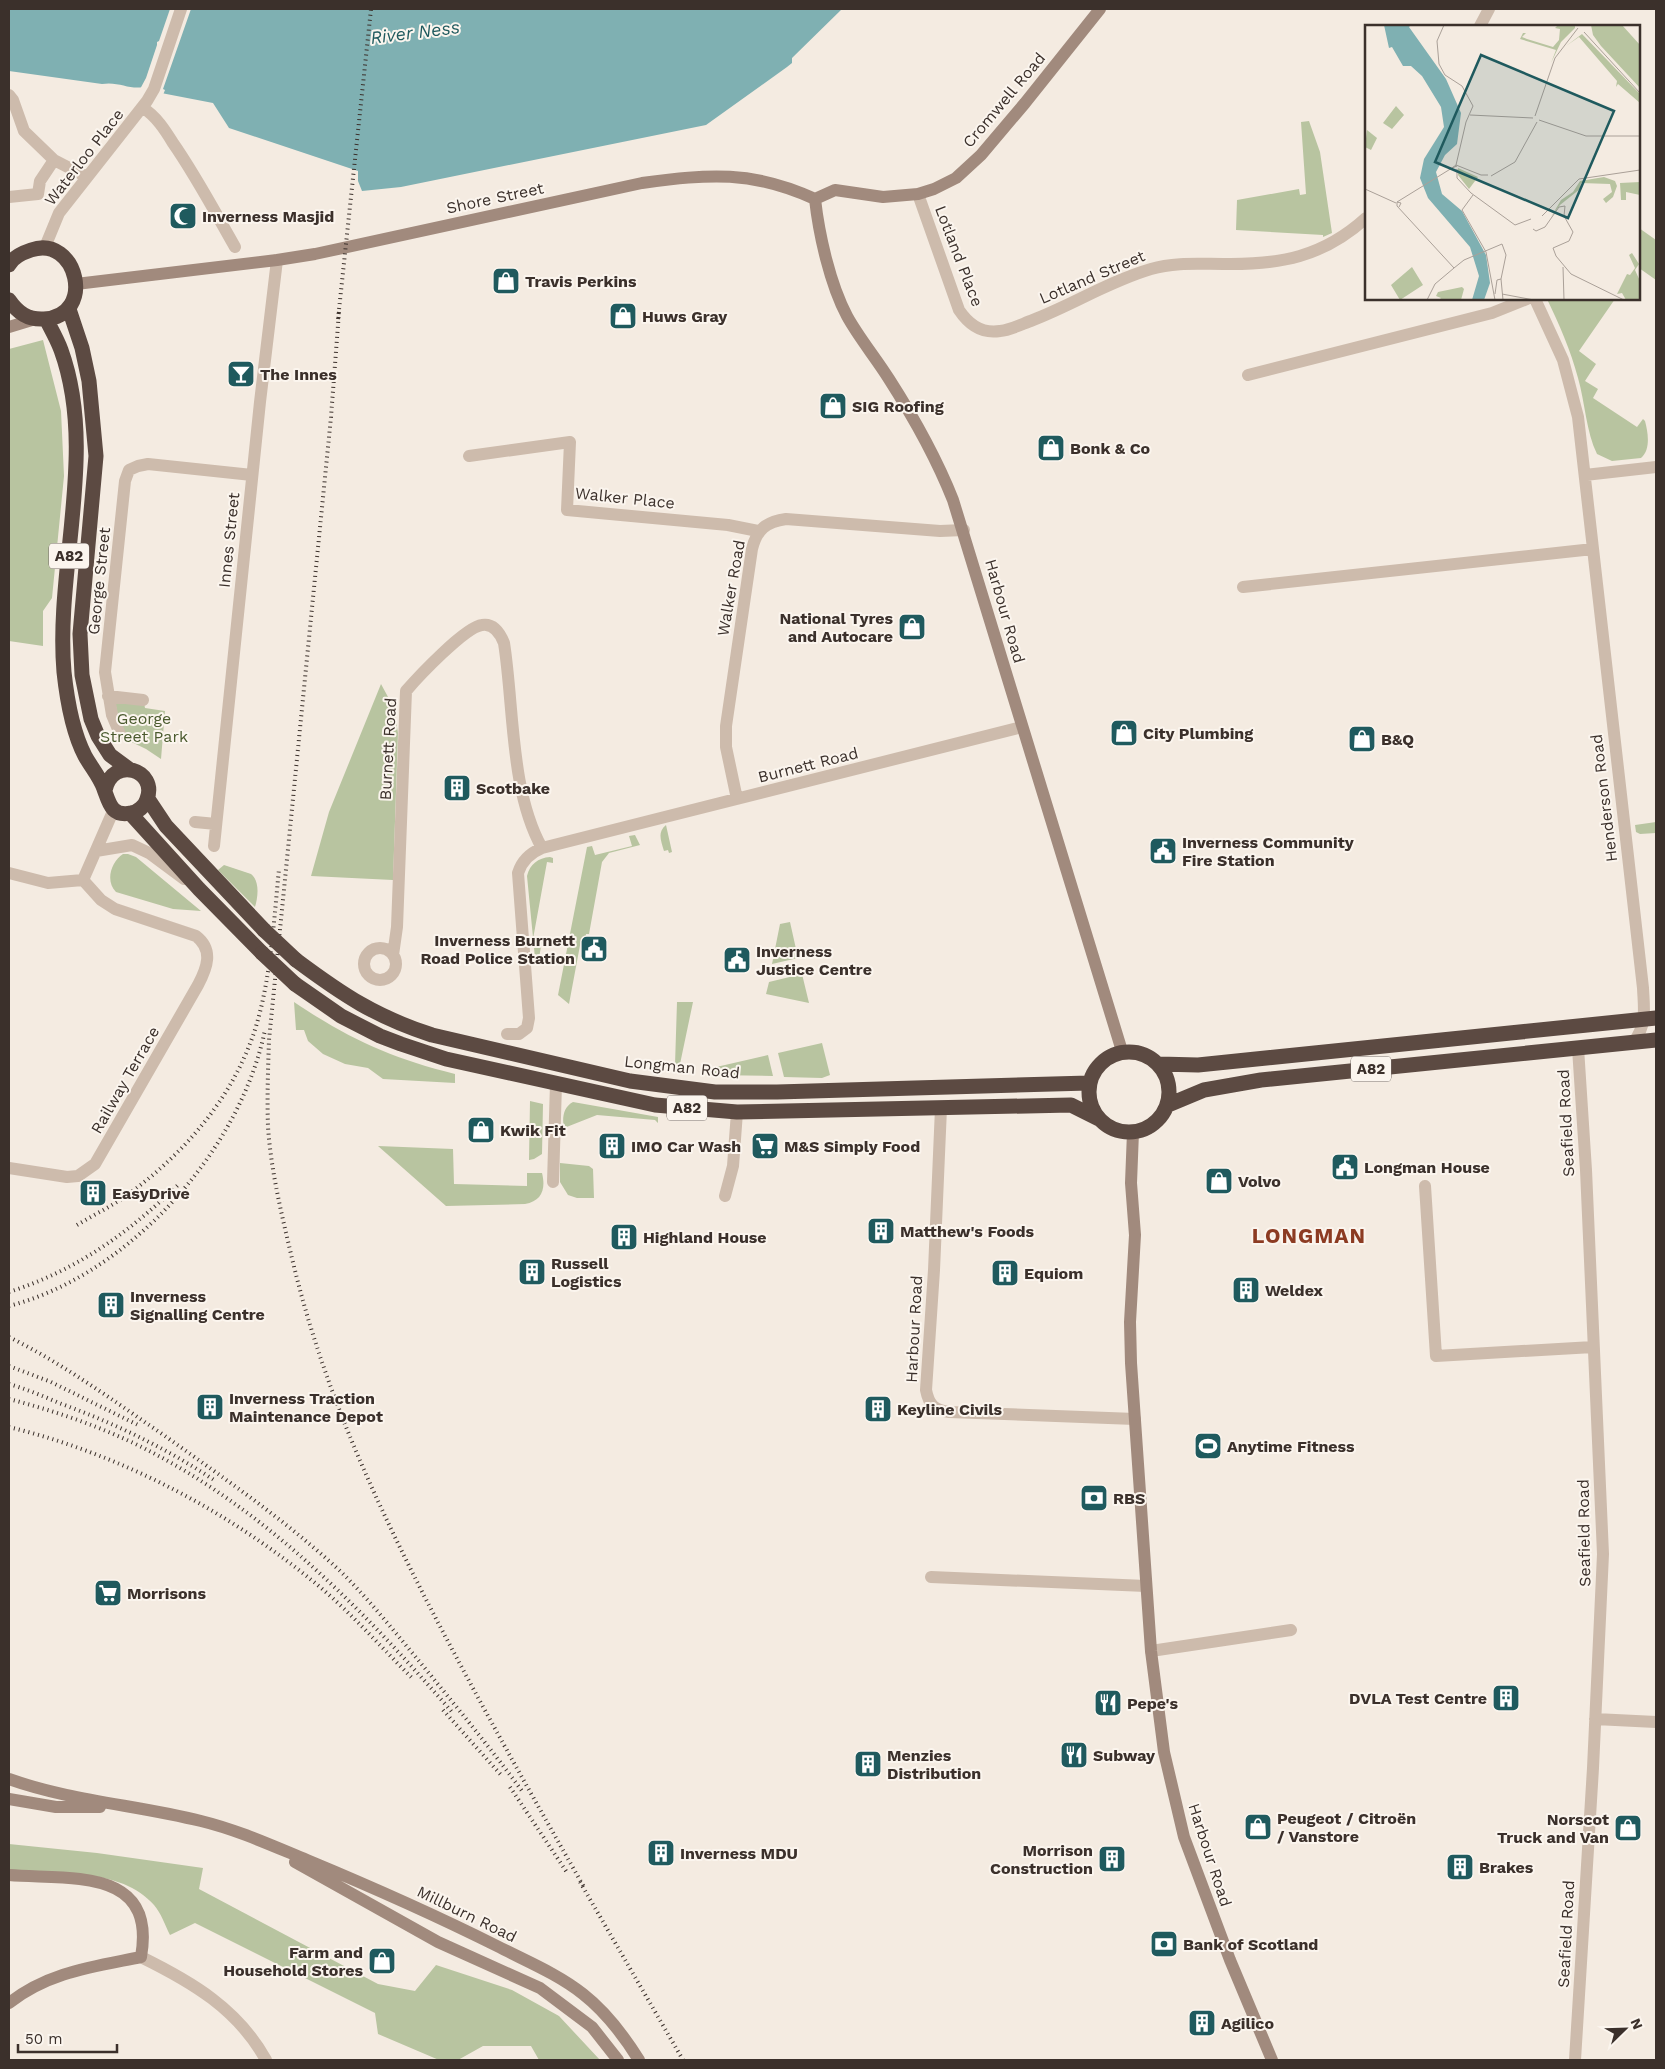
<svg xmlns="http://www.w3.org/2000/svg" width="1665" height="2069" font-family="'Work Sans',sans-serif">
	<rect width="100%" height="100%" fill="#f4ebe1"/>
	<!-- green -->
	<path fill="#b8c4a0" d="M1309 121 1320 152 1332 233 1323 237V235L1236 230 1237 200 1299 189 1300 195 1306 194 1301 122Z
		M1639 228 1656 240V280L1639 268Z
		M1547 299H1615L1579 351 1596 364 1585 381 1598 389 1593 398 1637 427 1643 419 1645 421C1648 432 1651 450 1641 458L1612 461 1597 454C1586 432 1585 402 1578 378 1571 351 1559 324 1547 299Z
		M43 340 61 411 64 476 52 598 43 611V646L9 641V349Z
		M381 684 394 708 398 733 393 880 311 876 329 812Z
		M115 702 144 703 145 708 165 711 161 759 146 749 123 738Z
		M1656 822V833L1640 834 1636 832 1635 825Z
		M666 825 672 852 669 853 668 850 664 851C661 841 657 832 666 825Z
		M635 835 640 845 609 853 602 862 589 934H586L585 941 581 940 569 1004 558 995 587 847 592 846 595 855 632 846 629 836Z
		M123 854H128L136 857 201 911 173 909 116 892C105 881 111 862 123 854Z
		M550 857 553 858V863L547 862 533 939 542 941 539 958 550 961V965L539 963 535 958 527 876C530 864 538 858 550 857Z
		M224 865 251 874C260 881 258 897 255 907L218 870Z
		M790 922 798 958 772 964 780 924Z
		M802 974 809 1003 766 994 769 982Z
		M294 1002C349 1039 391 1058 455 1074V1083L383 1079 368 1068 345 1064 323 1054 308 1041 304 1030H296Z
		M677 1002H693L680 1064 675 1065Z
		M822 1043 830 1075 822 1078 784 1077 778 1053Z
		M768 1055 773 1076 711 1075 712 1068Z
		M530 1101 543 1104 542 1154 534 1159 529 1160Z
		M573 1102 658 1117V1123L655 1120 597 1115 564 1128C562 1119 563 1107 573 1102Z
		M378 1146 453 1149 454 1184 527 1186V1173H542C546 1189 542 1201 525 1204L446 1206Z
		M560 1163 589 1166 593 1169 594 1198H577L568 1195 560 1182Z
		M9 1844 97 1853 203 1868 199 1889 378 1984 415 1991 436 1965 512 1990 559 2016 600 2060H539L531 2046H483L458 2060H439L378 2034 375 2013 195 1923 170 1935C165 1925 161 1913 154 1905 121 1867 54 1874 9 1872Z"/>
	<!-- water -->
	<path fill="#7fb0b2" d="M9 9H842L792 58V63L787 67 706 125 401 187 362 191 358 181V171L229 128 213 103 156 92 145 81 143 87C130 90 118 81 102 84L9 71Z"/>
	<!-- pier -->
	<path fill="#f4ebe1" d="M170 9H191L163 89 165 90 163 95 155 94 146 86 144 89 139 91 146 78 157 45V42L159 41Z"/>
	<g fill="none" stroke-linecap="round" stroke-linejoin="round">
		<!-- street -->
		<path stroke="#cdbbac" stroke-width="12" d="M1480 26 1489 9
			M9 95 13 100 24 131 54 160 87 177
			M143 108C156 116 165 130 173 143 196 176 215 212 235 247
			M918 194 959 310C969 325 982 334 1000 331 1011 330 1022 324 1033 320 1072 305 1110 281 1151 269 1174 262 1199 264 1223 264 1280 265 1323 257 1366 218
			M9 197 38 194 40 181 54 160
			M45 247 59 213 147 101 154 89 181 9
			M1535 299 1563 360 1578 417 1643 988C1644 1010 1647 1023 1634 1042
			M1248 375 1492 313 1527 299
			M469 456 570 442 567 510 728 525 758 531
			M1585 475 1656 467
			M1243 587 1593 549
			M108 696 143 700
			M120 734 112 715 105 672 125 481 129 470 138 466 148 464 252 475
			M737 799 726 747V726L752 549C757 529 766 522 786 519L940 531 964 530
			M195 822 216 824
			M214 846 260 402 277 260
			M96 851 132 845 149 853 184 879
			M9 873 48 883 83 880
			M83 880 114 809
			M364 964a16 16 0 1 1 32 0a16 16 0 1 1-32 0Z
			M393 955 397 927 406 691C418 677 465 627 482 625 494 623 500 633 504 643 514 706 510 791 542 848
			M507 1034H519L527 1028 529 1018 518 873C522 860 530 853 542 848L1022 727
			M941 1108 934 1270 926 1390C929 1405 934 1410 949 1412L1135 1419
			M9 1168 67 1177 78 1176 95 1164 198 985C207 968 214 950 196 936L115 909 101 900 83 880
			M553 1182 556 1084
			M1425 1186 1436 1356 1593 1347
			M725 1196 733 1166 737 1112
			M931 1577 1146 1586
			M1151 1651 1291 1630
			M1595 1719 1656 1722
			M141 1957C192 1982 238 2009 266 2060
			M1575 2060 1593 1768 1603 1554 1586 1170 1578 1048"/>
		<!-- secondary -->
		<path stroke="#a18a7d" stroke-width="12" d="M815 199C819 235 830 284 847 316 859 338 876 358 889 379 914 418 936 457 953 500L1122 1051
			M76 284 277 260 315 254 642 183C709 174 752 170 815 199L835 190 883 197 918 194 934 189 956 178 981 155 1025 103 1100 9
			M9 327 32 320
			M1133 1132 1131 1183 1135 1235 1130 1322 1131 1363 1151 1651 1164 1752 1184 1837 1230 1960 1272 2060
			M9 1779C71 1801 137 1805 201 1821 238 1830 273 1846 307 1860 372 1887 435 1915 497 1946 526 1961 558 1974 583 1994 606 2012 624 2036 639 2060
			M9 1799 56 1807H100
			M295 1862 438 1942 540 1988 592 2027 618 2060
			M9 1875C69 1880 157 1866 141 1957 92 1967 49 1972 9 2003"/>
		<!-- highway -->
		<path stroke="#5c4a42" stroke-width="15" d="M9 265C13 257 22 253 31 250 77 234 97 316 44 319 28 320 18 313 9 300
			M69 309 82 348 89 381 96 456 80 634 82 675 91 719 98 736 110 755 129 769
			M46 319C51 329 57 339 61 350 98 452 55 568 64 672 67 700 72 731 85 756 91 767 100 777 104 789 109 802 111 817 131 813 138 812 145 806 147 799 158 770 113 755 105 790
			M148 799 166 826 264 930
			M130 813 199 889 262 953
			M296 960C343 995 376 1017 432 1035L630 1081 715 1092H777L1089 1083
			M295 984 341 1016 380 1036 401 1044 446 1059 655 1105 737 1112 1071 1105 1099 1119
			M1089 1092a40 40 0 1 1 80 0a40 40 0 1 1-80 0Z
			M1159 1064 1198 1065 1656 1018
			M1168 1105 1204 1090 1261 1080 1656 1040"/>
		<!-- rail -->
		<path stroke="#3b302b" stroke-width="4" stroke-dasharray="1 4" stroke-linecap="butt" d="M339 312 331 417 269 1040C268 1069 267 1098 268 1127 271 1170 281 1212 291 1254 321 1383 372 1495 433 1613 481 1705 532 1796 584 1887
			M338 319 371 9
			M77 1225C92 1216 108 1208 123 1198 184 1155 236 1095 257 1023 271 975 274 919 279 869
			M9 1292C77 1270 127 1234 178 1185
			M9 1306C129 1275 240 1151 265 1030
			M9 1337C65 1365 114 1401 165 1436 225 1479 285 1520 339 1570 368 1598 393 1630 419 1661 454 1704 489 1746 522 1791
			M9 1366 51 1382 138 1425
			M9 1384C26 1389 43 1396 59 1403 114 1423 166 1448 214 1480
			M9 1399C59 1412 111 1430 157 1455 274 1518 366 1613 452 1712
			M9 1427C123 1455 230 1512 320 1587 353 1615 382 1648 412 1678
			M443 1710 501 1775
			M510 1787 568 1874
			M580 1882 683 2060"/>
		<!-- highway-bridge -->
		<path stroke="#5c4a42" stroke-width="15" d="M264 930 296 960
			M262 953 295 984"/>
	</g>
	<!-- icons -->
	<defs>
		<symbol id="mosque-square" viewBox="-11 -11 22 22"><rect x="-9" y="-9" width="18" height="18" rx="4" fill="#1f5a5e" stroke="#fbf5ee"/><path d="M3.5-4.9A6 6 0 1 0 3.5 4.9A5 5 0 1 1 3.5-4.9Z" fill="#fff"/></symbol>
		<symbol id="shop-square" viewBox="-11 -11 22 22"><rect x="-9" y="-9" width="18" height="18" rx="4" fill="#1f5a5e" stroke="#fbf5ee"/><path d="M-5-2.5h2.3a2.7 3.5 0 0 1 5.4 0H5L5.5 6h-11ZM-1.5-2.5h3a1.5 2.3 0 0 0-3 0Z" fill="#fff"/></symbol>
		<symbol id="bar-square" viewBox="-11 -11 22 22"><rect x="-9" y="-9" width="18" height="18" rx="4" fill="#1f5a5e" stroke="#fbf5ee"/><path d="M-6-5H6L.8 .8V4.5H3.5V6h-7V4.5H-.8V.8Z" fill="#fff"/></symbol>
		<symbol id="building-square" viewBox="-11 -11 22 22"><rect x="-9" y="-9" width="18" height="18" rx="4" fill="#1f5a5e" stroke="#fbf5ee"/><path d="M-4-6H4V6H1V3H-1V6H-4ZM-2.5-4.3h1.7v1.8h-1.7ZM.8-4.3h1.7v1.8H.8ZM-2.5-1h1.7V.8h-1.7ZM.8-1h1.7V.8H.8Z" fill="#fff"/></symbol>
		<symbol id="civic-square" viewBox="-11 -11 22 22"><rect x="-9" y="-9" width="18" height="18" rx="4" fill="#1f5a5e" stroke="#fbf5ee"/><path d="M-.6-6.5H3V-4.5H.6V-3L4-1V1h2V6H-6V1h2V-1L-.6-3ZM-1.2 2.5V6h2.4V2.5Z" fill="#fff"/></symbol>
		<symbol id="supermarket-square" viewBox="-11 -11 22 22"><rect x="-9" y="-9" width="18" height="18" rx="4" fill="#1f5a5e" stroke="#fbf5ee"/><path d="M-6-5.5h2.5l.6 2H6L4.5 2H-2.5L-4.4-4H-6ZM-1.5 3.2a1.3 1.3 0 1 0 .1 0ZM3 3.2a1.3 1.3 0 1 0 .1 0Z" fill="#fff"/></symbol>
		<symbol id="stadium-square" viewBox="-11 -11 22 22"><rect x="-9" y="-9" width="18" height="18" rx="4" fill="#1f5a5e" stroke="#fbf5ee"/><path d="M0-5a6.5 5 0 1 0 0 10a6.5 5 0 1 0 0-10ZM-3.5-1.8h7v3.6h-7Z" fill="#fff"/></symbol>
		<symbol id="bank-square" viewBox="-11 -11 22 22"><rect x="-9" y="-9" width="18" height="18" rx="4" fill="#1f5a5e" stroke="#fbf5ee"/><path d="M-6-4H6V4H-6ZM0-2.3a2.3 2.3 0 1 0 0 4.6a2.3 2.3 0 1 0 0-4.6Z" fill="#fff"/></symbol>
		<symbol id="restaurant-square" viewBox="-11 -11 22 22"><rect x="-9" y="-9" width="18" height="18" rx="4" fill="#1f5a5e" stroke="#fbf5ee"/><path d="M-5-6h1v4h1v-4h1v4h1v-4h1v5L-1.5 .5V6h-2V.5L-5-1ZM5-6V6H3V1.5H1.5Q1.5-4 5-6Z" fill="#fff"/></symbol>
	</defs>
	<g fill-rule="evenodd">
		<use href="#mosque-square" x="167" y="200" width="32" height="32"/>
		<use href="#shop-square" x="490" y="265" width="32" height="32"/>
		<use href="#shop-square" x="607" y="300" width="32" height="32"/>
		<use href="#bar-square" x="225" y="358" width="32" height="32"/>
		<use href="#shop-square" x="817" y="390" width="32" height="32"/>
		<use href="#shop-square" x="1035" y="432" width="32" height="32"/>
		<use href="#shop-square" x="896" y="611" width="32" height="32"/>
		<use href="#shop-square" x="1108" y="717" width="32" height="32"/>
		<use href="#shop-square" x="1346" y="723" width="32" height="32"/>
		<use href="#building-square" x="441" y="772" width="32" height="32"/>
		<use href="#civic-square" x="1147" y="835" width="32" height="32"/>
		<use href="#civic-square" x="578" y="933" width="32" height="32"/>
		<use href="#civic-square" x="721" y="944" width="32" height="32"/>
		<use href="#shop-square" x="465" y="1114" width="32" height="32"/>
		<use href="#building-square" x="596" y="1130" width="32" height="32"/>
		<use href="#supermarket-square" x="749" y="1130" width="32" height="32"/>
		<use href="#civic-square" x="1329" y="1151" width="32" height="32"/>
		<use href="#shop-square" x="1203" y="1165" width="32" height="32"/>
		<use href="#building-square" x="77" y="1177" width="32" height="32"/>
		<use href="#building-square" x="865" y="1215" width="32" height="32"/>
		<use href="#building-square" x="608" y="1221" width="32" height="32"/>
		<use href="#building-square" x="516" y="1256" width="32" height="32"/>
		<use href="#building-square" x="989" y="1257" width="32" height="32"/>
		<use href="#building-square" x="1230" y="1274" width="32" height="32"/>
		<use href="#building-square" x="95" y="1289" width="32" height="32"/>
		<use href="#building-square" x="194" y="1391" width="32" height="32"/>
		<use href="#building-square" x="862" y="1393" width="32" height="32"/>
		<use href="#stadium-square" x="1192" y="1430" width="32" height="32"/>
		<use href="#bank-square" x="1078" y="1482" width="32" height="32"/>
		<use href="#supermarket-square" x="92" y="1577" width="32" height="32"/>
		<use href="#building-square" x="1490" y="1682" width="32" height="32"/>
		<use href="#restaurant-square" x="1092" y="1687" width="32" height="32"/>
		<use href="#restaurant-square" x="1058" y="1739" width="32" height="32"/>
		<use href="#building-square" x="852" y="1748" width="32" height="32"/>
		<use href="#shop-square" x="1242" y="1811" width="32" height="32"/>
		<use href="#shop-square" x="1612" y="1812" width="32" height="32"/>
		<use href="#building-square" x="645" y="1837" width="32" height="32"/>
		<use href="#building-square" x="1096" y="1843" width="32" height="32"/>
		<use href="#building-square" x="1444" y="1851" width="32" height="32"/>
		<use href="#bank-square" x="1148" y="1928" width="32" height="32"/>
		<use href="#shop-square" x="366" y="1945" width="32" height="32"/>
		<use href="#building-square" x="1186" y="2007" width="32" height="32"/>
	</g>
	<g text-anchor="middle" dominant-baseline="central" stroke-width="4" stroke-linejoin="round" paint-order="stroke">
		<!-- shield labels -->
		<g fill="#fbf5ee" stroke="#756b66" stroke-width="1">
			<rect x="49" y="543.5" width="40" height="25" rx="4"/>
			<rect x="1351" y="1056.5" width="40" height="25" rx="4"/>
			<rect x="667" y="1095.5" width="40" height="25" rx="4"/>
		</g>
		<g font-size="15" font-weight="bold" fill="#3b302b">
			<text x="69" y="556">A82</text>
			<text x="1371" y="1069">A82</text>
			<text x="687" y="1108">A82</text>
		</g>
		<!-- street labels -->
		<g font-size="16" fill="#3b302b" stroke="#fbf5ee">
			<text transform="translate(1004 100) rotate(-50)">Cromwell Road</text>
			<text transform="translate(84 157) rotate(-52)">Waterloo Place</text>
			<text transform="translate(495 198) rotate(-12)">Shore Street</text>
			<text transform="translate(959 256) rotate(69)">Lotland Place</text>
			<text transform="translate(1092 277) rotate(-23)">Lotland Street</text>
			<text transform="translate(625 498) rotate(6)">Walker Place</text>
			<text transform="translate(229 540) rotate(-84)">Innes Street</text>
			<text transform="translate(99 581) rotate(-84)">George Street</text>
			<text transform="translate(731 588) rotate(-80)">Walker Road</text>
			<text transform="translate(1005 611) rotate(74)">Harbour Road</text>
			<text transform="translate(388 749) rotate(-87)">Burnett Road</text>
			<text transform="translate(808 765) rotate(-14)">Burnett Road</text>
			<text transform="translate(1604 798) rotate(-97)">Henderson Road</text>
			<text transform="translate(682 1067) rotate(6)">Longman Road</text>
			<text transform="translate(125 1080) rotate(-60)">Railway Terrace</text>
			<text transform="translate(1566 1123) rotate(-93)">Seafield Road</text>
			<text transform="translate(914 1329) rotate(-87)">Harbour Road</text>
			<text transform="translate(1584 1533) rotate(-91)">Seafield Road</text>
			<text transform="translate(1210 1855) rotate(72)">Harbour Road</text>
			<text transform="translate(467 1914) rotate(26)">Millburn Road</text>
			<text transform="translate(1566 1934) rotate(-87)">Seafield Road</text>
		</g>
		<!-- poi labels -->
		<g font-size="16" font-weight="bold" fill="#3b302b" stroke="#fbf5ee" text-anchor="start">
			<text x="202" y="216">Inverness Masjid</text>
			<text x="525" y="281">Travis Perkins</text>
			<text x="642" y="316">Huws Gray</text>
			<text x="260" y="374">The Innes</text>
			<text x="852" y="406">SIG Roofing</text>
			<text x="1070" y="448">Bonk &amp; Co</text>
			<text x="893" y="618" text-anchor="end">National Tyres<tspan x="893" dy="18">and Autocare</tspan></text>
			<text x="1143" y="733">City Plumbing</text>
			<text x="1381" y="739">B&amp;Q</text>
			<text x="476" y="788">Scotbake</text>
			<text x="1182" y="842">Inverness Community<tspan x="1182" dy="18">Fire Station</tspan></text>
			<text x="575" y="940" text-anchor="end">Inverness Burnett<tspan x="575" dy="18">Road Police Station</tspan></text>
			<text x="756" y="951">Inverness<tspan x="756" dy="18">Justice Centre</tspan></text>
			<text x="500" y="1130">Kwik Fit</text>
			<text x="631" y="1146">IMO Car Wash</text>
			<text x="784" y="1146">M&amp;S Simply Food</text>
			<text x="1364" y="1167">Longman House</text>
			<text x="1238" y="1181">Volvo</text>
			<text x="112" y="1193">EasyDrive</text>
			<text x="900" y="1231">Matthew's Foods</text>
			<text x="643" y="1237">Highland House</text>
			<text x="551" y="1263">Russell<tspan x="551" dy="18">Logistics</tspan></text>
			<text x="1024" y="1273">Equiom</text>
			<text x="1265" y="1290">Weldex</text>
			<text x="130" y="1296">Inverness<tspan x="130" dy="18">Signalling Centre</tspan></text>
			<text x="229" y="1398">Inverness Traction<tspan x="229" dy="18">Maintenance Depot</tspan></text>
			<text x="897" y="1409">Keyline Civils</text>
			<text x="1227" y="1446">Anytime Fitness</text>
			<text x="1113" y="1498">RBS</text>
			<text x="127" y="1593">Morrisons</text>
			<text x="1487" y="1698" text-anchor="end">DVLA Test Centre</text>
			<text x="1127" y="1703">Pepe's</text>
			<text x="887" y="1755">Menzies<tspan x="887" dy="18">Distribution</tspan></text>
			<text x="1093" y="1755">Subway</text>
			<text x="1277" y="1818">Peugeot / Citroën<tspan x="1277" dy="18">/ Vanstore</tspan></text>
			<text x="1609" y="1819" text-anchor="end">Norscot<tspan x="1609" dy="18">Truck and Van</tspan></text>
			<text x="1093" y="1850" text-anchor="end">Morrison<tspan x="1093" dy="18">Construction</tspan></text>
			<text x="680" y="1853">Inverness MDU</text>
			<text x="1479" y="1867">Brakes</text>
			<text x="1183" y="1944">Bank of Scotland</text>
			<text x="363" y="1952" text-anchor="end">Farm and<tspan x="363" dy="18">Household Stores</tspan></text>
			<text x="1221" y="2023">Agilico</text>
		</g>
		<!-- park labels -->
		<g font-size="16" fill="#4a5a2e" stroke="#fbf5ee">
			<text x="144" y="718">George<tspan x="144" dy="18">Street Park</tspan></text>
		</g>
		<!-- water labels -->
		<g font-size="18" font-style="italic" fill="#1f5a5e" stroke="#fbf5ee">
			<text transform="translate(415 32) rotate(-7)">River Ness</text>
		</g>
		<!-- district labels -->
		<g font-size="21" font-weight="bold" letter-spacing="1" fill="#8c3b22" stroke="#fbf5ee">
			<text x="1309" y="1235">LONGMAN</text>
		</g>
	</g>
	<!-- overview -->
	<g transform="translate(1365 25)">
		<rect width="275" height="275" fill="#f4ebe1"/>
		<path d="M193 0H210V3L196 17 186 38 191 25 155 14 158 8H161L157 12 162 14 188 22 194 15 195 4 190 3ZM226 0H257L275 20V63L236 21 228 10ZM217 9 275 69V78L253 59 251 62 252 56 214 12 201 21ZM31 81 39 90 27 104 18 98ZM2 105 12 113 6 125 0 122ZM93 143 113 152 104 164 93 150ZM239 152 250 156 252 161 248 172 241 178 238 174 247 167 245 159 216 158 215 164 195 180 186 192 196 175 208 167 215 156ZM275 157V170L261 167V175H256L255 158ZM267 228 274 239 270 245 275 256 274 274 261 275 257 268 252 269 262 249 265 250 270 243 264 230ZM47 242 58 260 35 275 26 260ZM97 262 99 264 96 275H74L76 273 71 271 73 267Z" fill="#b8c4a0"/>
		<path d="M19 0H46L44 2 81 54 96 88 92 119 80 130 71 147 77 169 97 186 121 230 125 258 119 275H107L114 251 105 222 63 173 55 153 59 134 79 102 76 82 57 51 46 41H38L27 22 24 23Z" fill="#7fb0b2"/>
		<path fill="none" stroke="#aaa098" stroke-width="1" d="M79 0 72 16 74 39 80 50 97 61 108 81 101 97 91 140M219 7 275 68M105 90 168 93M170 91 190 33 213 3M174 95 221 111H275M92 141 87 143 91 140 116 150H123M92 144V153L106 168 150 200 166 194M126 151 150 137 172 97M0 164 31 178M108 170 97 185 121 227 130 275M32 177 87 143M34 182 36 178 32 177V181L89 243 70 259 62 275M177 191 214 154 275 145M168 204 171 206 180 202 194 182 200 181 199 191 208 207 204 216 188 223 191 231 206 249 259 275M198 242 199 275M89 243 99 235 137 219 141 230 136 254 138 275M130 269 132 255 136 254M137 269 169 275"/>
		<path fill="#1f5a5e" fill-opacity="0.15" stroke="#1f5a5e" stroke-width="2.5" d="M116 30 249 86 203 193 70 137Z"/>
		<rect width="275" height="275" fill="none" stroke="#3b302b" stroke-width="2.5"/>
	</g>
	<!-- border -->
	<rect width="1665" height="2069" fill="none" stroke="#3b302b" stroke-width="20"/>
	<!-- north arrow -->
	<g transform="translate(1625 2029) rotate(67)" stroke="#fbf5ee" stroke-width="4" paint-order="stroke">
	<path d="M0-4L9 19L0 12L-9 19Z" fill="#3b302b"/>
	<text y="-8" font-size="14" font-weight="bold" text-anchor="middle" fill="#3b302b">N</text>
	</g>
	<!-- scale -->
	<path d="M18 2044v8h99v-8" fill="none" stroke="#3b302b" stroke-width="2.5"/>
	<text x="25" y="2044" font-size="15" fill="#3b302b" stroke="#fbf5ee" stroke-width="4" paint-order="stroke">50 m</text>
</svg>
